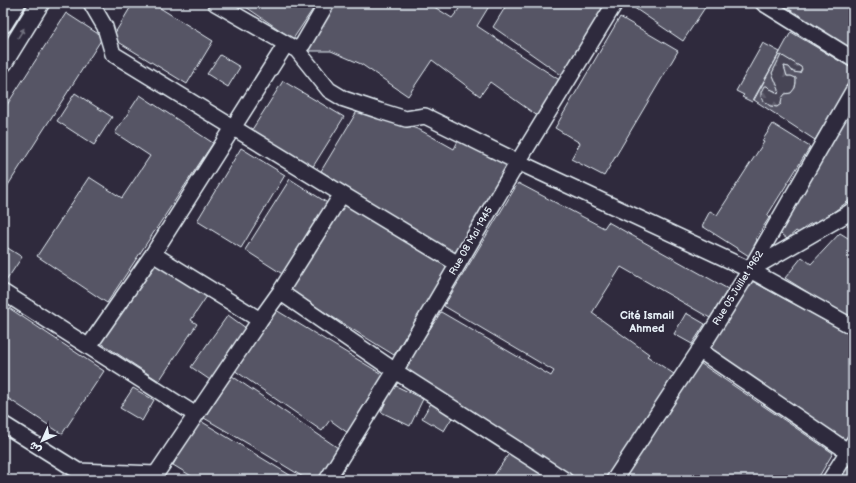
<svg xmlns="http://www.w3.org/2000/svg" width="856" height="483" font-family="'Balsamiq Sans','Playpen Sans Arabic',sans-serif">
	<defs>
		<pattern id="forest-firs" width="22" height="20" patternUnits="userSpaceOnUse"><rect width="22" height="20" fill="#464455"/><path d="M5 1l3.5 6h-7zM16 11l3.5 6h-7z" fill="#615f6e"/></pattern>
	</defs>
	<rect width="100%" height="100%" fill="#2f2a3d"/>
	<filter id="ink" filterUnits="userSpaceOnUse"><feTurbulence type="fractalNoise" baseFrequency=".025" numOctaves="2"/><feDisplacementMap in="SourceGraphic" scale="8" xChannelSelector="R" yChannelSelector="G"/><feConvolveMatrix kernelMatrix="1 2 1 2 8 2 1 2 1" color-interpolation-filters="sRGB"/></filter>
	<g filter="url(#ink)">
		<!-- forest -->
		<path fill="url(#forest-firs)" stroke="#979aa6" d="M781 55 801 67 802 69 800 73 793 72 789 67 784 66 787 76H791L796 78C796 85 795 88 791 93L785 94 782 98 781 104 777 107C770 106 759 101 761 92 761 91 763 86 764 86H767C770 89 774 91 778 94L779 90 772 73Z"/>
		<!-- building -->
		<path fill="#575565" stroke="#e8f1f8" fill-rule="evenodd" d="M133 3H152L213 41 187 84 112 38Z
			M240 3H317L293 39Z
			M333 3H428L452 18 459 9 451 3H491L477 26 561 81 539 117 490 82 480 96 432 60 408 96 361 64 331 51H304Z
			M501 3H599L607 8 567 79 493 27 506 6Z
			M627 3H708L683 41Z
			M775 3H853V52Z
			M66 13 103 37 3 193V111Z
			M620 17 678 51 604 176 571 159 580 143 555 128Z
			M791 32 853 69V76L815 140 754 100ZM781 55 801 67 802 69 800 73 793 72 789 67 784 66 787 76H791L796 78V83L795 88 791 93 785 94 782 98 781 104 777 107 770 106 765 102 761 97V92L764 86H767L770 89 775 91 778 94 779 90 772 73Z
			M763 43 780 52 752 102 742 97 744 95 736 91Z
			M220 55 240 67 228 87 207 74Z
			M283 81 344 117 309 173 248 136Z
			M75 93 112 117 94 145 57 121Z
			M140 95 213 143 107 303 37 256 89 177 122 198 150 156 115 133Z
			M853 100V197L850 200 825 218 808 225 799 233 796 231 787 239 776 230Z
			M359 108 420 130 454 149 459 139 510 166 455 257 321 171Z
			M773 124 810 147 767 216 769 218 756 238 757 240 749 256 702 226 710 211 717 215 764 142 762 141Z
			M241 148 285 175 241 248 197 221Z
			M290 179 329 204 284 275 245 250Z
			M518 183 604 228 608 222 728 289 710 318 621 267 592 313 649 354 647 356 677 376 610 480H574L401 373 441 312 551 376 554 371 444 306Z
			M346 200 450 264 394 355 287 289Z
			M853 219V229L846 224Z
			M840 233 853 241V321L785 278 802 257 811 264Z
			M3 245 22 257 4 284 3 283Z
			M151 259 207 296 191 320 197 324 159 381 98 341Z
			M750 280 853 336V428L844 441 708 346Z
			M3 304 104 371 62 434 3 395Z
			M276 310 385 376 348 433 330 420 322 431 234 370Z
			M686 313 705 324 692 344 674 334Z
			M228 315 250 331 213 382 191 367Z
			M700 363 833 453 817 480H623Z
			M232 376 341 450 318 480H308L257 449 204 418Z
			M394 385 423 399 410 426 381 412Z
			M133 388 154 400 142 421 120 408Z
			M431 403 453 416 444 431 422 418Z
			M199 420 298 480H198L173 465Z
			M510 452 552 480H491Z
			M848 459 853 462V480H834Z"/>
		<g fill="none" stroke-linecap="round" stroke-linejoin="round">
			<defs>
				<path id="minor" d="M91 3 105 27 113 54 342 194 280 292
					M215 3 297 50 329 90 344 99 380 111 406 119 425 116 518 162 750 270 853 327
					M763 3 853 59
					M297 50 303 44 327 3
					M342 194 458 264
					M153 254 260 320 280 292 395 371 565 480
					M750 270 847 214 853 210
					M3 292 196 415
					M89 346 153 254 286 44
					M699 350 853 455
					M3 424 78 471 156 474 260 320
					M327 480 395 371 518 162 615 3
					M614 480 703 345 750 270 853 91
					M830 480 853 443"/>
				<path id="tertiary" d="M3 24 16 3
					M3 63 40 3"/>
			</defs>
			<!-- minor casing -->
			<use href="#minor" stroke="#e8f1f8" stroke-width="18"/>
			<!-- tertiary casing -->
			<use href="#tertiary" stroke="#e8f1f8" stroke-width="21"/>
			<!-- minor -->
			<use href="#minor" stroke="#2f2a3d" stroke-width="15"/>
			<!-- tertiary -->
			<use href="#tertiary" stroke="#2f2a3d" stroke-width="18"/>
		</g>
		<!-- one-way arrows -->
		<defs><path id="oneway-solid" d="M-6-.8H1V-3.2L6.5 0L1 3.2V.8H-6Z"/></defs>
		<use fill="#70707e" href="#oneway-solid" transform="translate(21 33) rotate(-58)"/>
	</g>
	<g text-anchor="middle" dominant-baseline="central" stroke-width="3.5" stroke-linejoin="round" paint-order="stroke">
		<!-- street labels -->
		<g font-size="10" fill="#e8f1f8" stroke="#2f2a3d">
			<text transform="translate(471 241) rotate(-60)">Rue 08 Mai 1945</text>
			<text transform="translate(738 288) rotate(-58)">Rue 05 Juillet 1962</text>
		</g>
		<!-- neighbourhood labels -->
		<g font-size="11" font-weight="bold" fill="#e8f1f8" stroke="#2f2a3d">
			<text x="647" y="315">Cité Ismail<tspan x="647" dy="13">Ahmed</tspan></text>
		</g>
	</g>
	<!-- margin -->
	<rect width="856" height="483" fill="none" stroke="#2f2a3d" stroke-width="16"/>
	<rect x="8" y="8" width="840" height="467" fill="none" stroke="#e8f1f8" stroke-width="1.5" filter="url(#ink)"/>
	<!-- north arrow -->
	<g transform="translate(42 441) rotate(225)" stroke="#2f2a3d" stroke-width="3" paint-order="stroke">
	<path d="M0-3L7 15L0 10L-7 15Z" fill="#e8f1f8"/>
	<text y="-6" font-size="11" font-weight="bold" text-anchor="middle" fill="#e8f1f8">ش</text>
	</g>
</svg>
